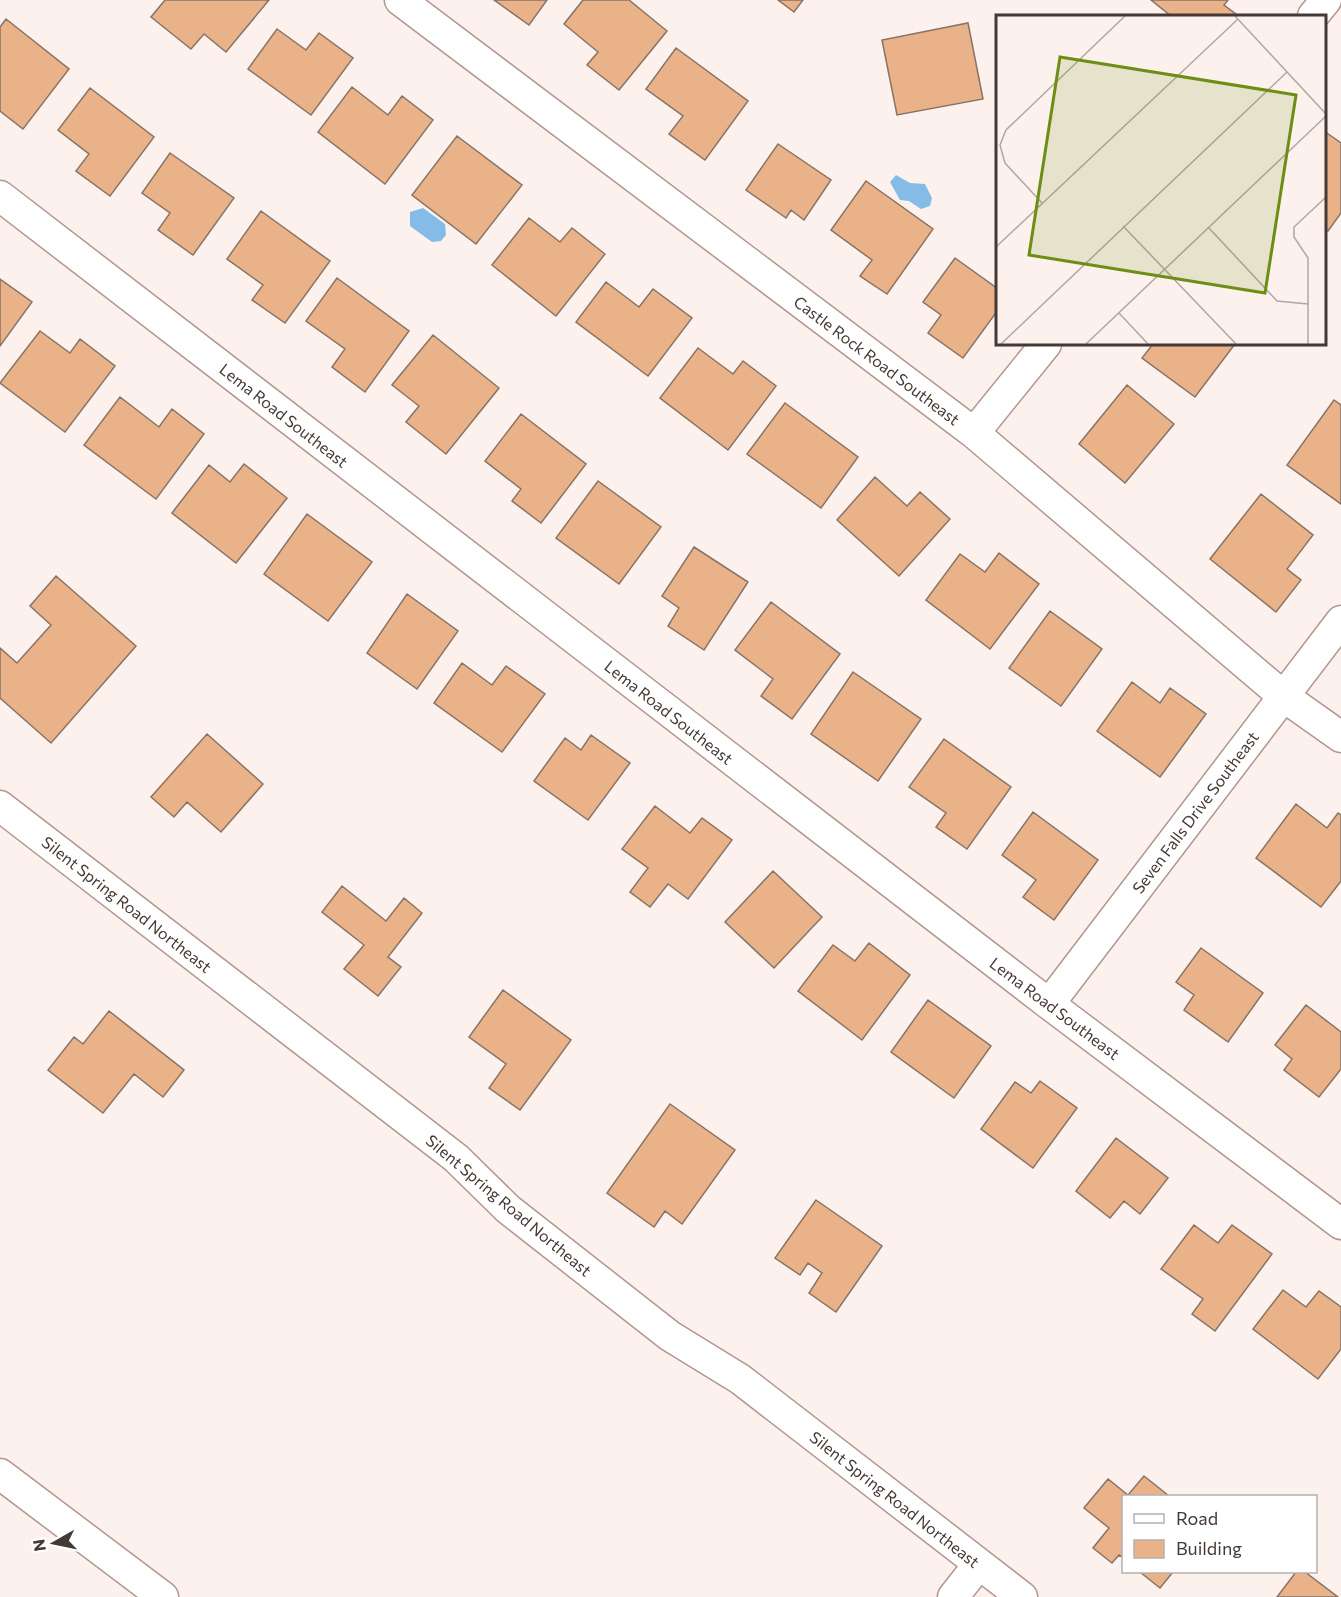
<svg xmlns="http://www.w3.org/2000/svg" width="1341" height="1597" font-family="Commissioner,sans-serif">
	<rect width="100%" height="100%" fill="#fcf1ed"/>
	<!-- water -->
	<path fill="#84bce7" d="M896 175 910 183 925 184 932 198 930 206 921 209 909 201 900 200 890 182Z
		M423 208 445 224 446 235 441 241 432 242 410 226V212Z"/>
	<!-- building -->
	<path fill="#eab289" stroke="#887466" stroke-width="1.5" d="M165 0H269L226 52 204 34 191 49 151 17Z
		M494 0H547L529 25Z
		M583 0H629L667 31 619 90 587 65 598 52 564 24Z
		M778 0H803L794 12Z
		M1151 0H1228L1224 5 1236 14 1234 16H1171Z
		M6 19 69 69 23 129 0 111V27Z
		M968 23 983 99 897 115 882 40Z
		M277 29 306 50 319 33 353 58 311 115 248 69Z
		M676 48 748 101 705 160 669 134 683 116 646 89Z
		M352 87 388 115 402 96 433 120 385 184 318 132Z
		M90 88 154 137 110 196 76 171 89 154 58 130Z
		M1324 131 1341 143V213L1328 231 1324 229Z
		M457 136 522 185 476 244 412 195Z
		M778 144 831 180 804 220 791 210 786 218 746 190Z
		M170 153 234 198 193 255 158 230 170 213 142 193Z
		M866 181 933 229 887 294 860 276 872 260 831 230Z
		M261 211 330 261 285 323 252 300 263 285 227 259Z
		M529 218 560 242 572 228 605 254 556 316 492 265Z
		M955 258 998 289V310L963 358 928 333 941 315 923 302Z
		M337 278 409 331 365 392 332 367 345 349 306 321Z
		M0 279 32 302 0 346Z
		M606 282 639 307 653 289 692 318 648 376 576 322Z
		M40 331 70 353 80 339 115 366 65 432 0 383Z
		M433 335 499 388 446 454 406 422 419 406 392 385Z
		M1153 344H1235L1195 397 1142 358Z
		M698 348 733 374 743 361 776 386 728 450 660 398Z
		M1127 385 1174 424 1125 483 1079 444Z
		M120 397 159 427 172 409 204 434 156 499 84 445Z
		M1334 400 1341 405V504L1287 465Z
		M785 403 858 457 821 508 747 454Z
		M521 414 586 464 541 523 512 501 521 489 485 461Z
		M244 464 287 498 236 563 172 513 209 465 230 482Z
		M875 477 907 506 920 492 950 519 899 576 837 520Z
		M598 481 661 527 619 584 556 538Z
		M1261 494 1313 535 1287 569 1301 580 1276 612 1210 559Z
		M307 514 372 562 328 621 264 574Z
		M694 547 748 582 704 650 668 626 679 608 662 596Z
		M999 553 1039 584 990 649 926 600 960 554 985 572Z
		M56 576 136 646 51 743 0 698V648L17 663 51 625 30 606Z
		M407 594 458 631 417 689 367 653Z
		M771 602 840 654 792 719 761 696 773 679 735 650Z
		M1050 611 1102 649 1061 706 1009 668Z
		M462 663 492 685 506 666 545 694 502 752 434 703Z
		M853 672 921 719 878 781 811 734Z
		M1132 682 1160 703 1170 688 1206 714 1160 777 1097 731Z
		M207 734 263 784 221 832 187 802 174 817 151 797Z
		M591 735 630 763 588 820 534 781 565 738 581 750Z
		M944 739 1011 787 967 849 936 827 946 813 909 787Z
		M1296 804 1327 828 1338 813 1341 815V881L1321 907 1256 858Z
		M655 806 690 833 702 818 732 840 688 899 668 884 650 907 630 892 648 868 622 849Z
		M1033 812 1098 860 1054 920 1023 897 1036 880 1002 855Z
		M773 871 822 917 774 968 725 922Z
		M342 886 386 921 404 898 422 913 388 957 401 967 378 996 344 969 364 945 322 912Z
		M869 943 910 975 862 1040 798 991 833 945 855 961Z
		M1201 948 1263 993 1228 1042 1184 1010 1194 995 1176 982Z
		M503 990 571 1040 520 1110 489 1088 506 1064 469 1037Z
		M928 1000 991 1046 954 1098 891 1052Z
		M1306 1005 1341 1032V1069L1319 1097 1284 1070 1292 1059 1275 1045Z
		M109 1011 184 1070 163 1097 134 1074 103 1113 48 1070 74 1037 83 1044Z
		M1040 1081 1077 1108 1033 1168 981 1129 1015 1082 1031 1093Z
		M670 1104 735 1150 682 1224 665 1211 654 1227 607 1193Z
		M1116 1138 1168 1178 1140 1214 1124 1201 1110 1218 1076 1191Z
		M816 1200 882 1246 836 1312 809 1293 822 1273 808 1263 800 1275 775 1258Z
		M1194 1225 1218 1243 1232 1225 1272 1254 1215 1331 1192 1314 1203 1299 1161 1269Z
		M1283 1290 1306 1307 1319 1291 1341 1307V1349L1318 1379 1253 1329Z
		M1144 1476 1169 1496H1124V1558L1119 1555 1112 1563 1093 1548 1109 1528 1084 1508 1108 1479 1128 1495Z
		M1140 1572H1173L1160 1588Z
		M1296 1572H1305L1338 1597H1277Z"/>
	<g fill="none" stroke-linecap="round" stroke-linejoin="round">
		<defs>
			<path id="street" d="M400 0 974 433 1283 696 1341 737
				M1313 16 1326 0
				M0 196 1049 1004 1341 1224
				M974 433 1046 344
				M0 806 456 1158 508 1209 670 1336 740 1379 1022 1597
				M1049 1004 1341 621
				M0 1474 163 1597
				M953 1597 979 1564"/>
		</defs>
		<!-- street casing -->
		<use href="#street" stroke="#b1978e" stroke-width="33"/>
		<!-- street -->
		<use href="#street" stroke="#fff" stroke-width="30"/>
	</g>
	<g text-anchor="middle" dominant-baseline="central" stroke-width="4.5" stroke-linejoin="round" paint-order="stroke">
		<!-- street labels -->
		<g font-size="16" fill="#443935" stroke="#fff">
			<text transform="translate(877 360) rotate(37)">Castle Rock Road Southeast</text>
			<text transform="translate(284 415) rotate(38)">Lema Road Southeast</text>
			<text transform="translate(669 712) rotate(38)">Lema Road Southeast</text>
			<text transform="translate(1195 812) rotate(-53)">Seven Falls Drive Southeast</text>
			<text transform="translate(127 904) rotate(38)">Silent Spring Road Northeast</text>
			<text transform="translate(1055 1008) rotate(37)">Lema Road Southeast</text>
			<text transform="translate(509 1205) rotate(40)">Silent Spring Road Northeast</text>
			<text transform="translate(895 1499) rotate(38)">Silent Spring Road Northeast</text>
		</g>
	</g>
	<!-- overview -->
	<g transform="translate(996 15)">
		<rect width="330" height="330" fill="#fcf1ed"/>
		<path fill="none" stroke="#b2a7a3" stroke-width="1.5" d="M239 1 330 99M46 188 9 148 4 130 10 115 129 1M127 211 240 329M213 213 281 286 312 289M0 232 242 4M123 298 152 329M5 329 291 57M90 329 330 101M312 329V243L298 222V212L330 182"/>
		<path fill="#6d8e14" fill-opacity="0.15" stroke="#6d8e14" stroke-width="3" d="M64 42 300 80 269 278 33 240Z"/>
		<rect width="330" height="330" fill="none" stroke="#443935" stroke-width="3"/>
	</g>
	<!-- legend -->
	<rect x="1122" y="1495" width="195" height="78" fill="#ffffff" stroke="#b4b0ae" stroke-width="1.5"/>
	<rect x="1134" y="1514" width="30" height="9" fill="#ffffff" stroke="#b4b0ae" stroke-width="1.5"/>
	<text x="1176" y="1525" font-size="18" fill="#443935">Road</text>
	<rect x="1134" y="1540" width="30" height="18" fill="#eab289" stroke="#b4b0ae" stroke-width="1.5"/>
	<text x="1176" y="1555" font-size="18" fill="#443935">Building</text>
	<!-- north arrow -->
	<g transform="translate(54 1543) rotate(261)" stroke="#ffffff" stroke-width="4.5" paint-order="stroke">
	<path d="M0-4.5L10 22L0 15L-10 22Z" fill="#443935"/>
	<text y="-9" font-size="16" font-weight="bold" text-anchor="middle" fill="#443935">N</text>
	</g>
</svg>
